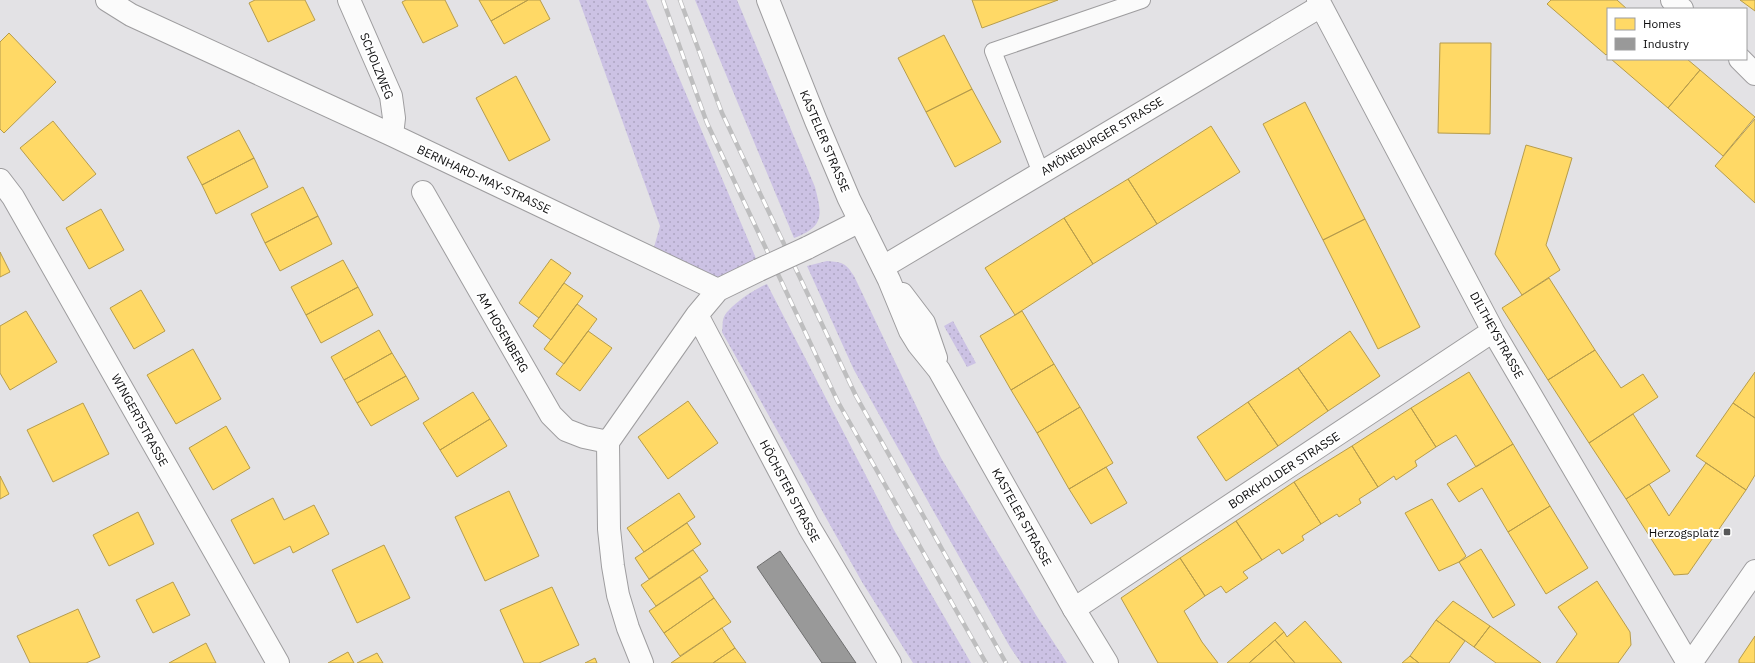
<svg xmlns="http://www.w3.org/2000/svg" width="1755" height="663" font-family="'IBM Plex Sans',sans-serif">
	<defs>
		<pattern id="grass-dots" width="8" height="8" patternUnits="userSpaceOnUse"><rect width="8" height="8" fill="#ccc2e4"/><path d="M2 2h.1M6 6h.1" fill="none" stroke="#aea6c2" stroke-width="1.8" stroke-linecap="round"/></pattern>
	</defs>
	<rect width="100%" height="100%" fill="#e3e2e5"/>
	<!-- grass -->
	<path fill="url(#grass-dots)" d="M579 0H646L755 256 759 270 718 290 651 258 660 226Z
		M695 0H737L815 187C822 215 825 226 794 238Z
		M827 261C842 262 846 263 854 276L941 458 1036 615 1067 663H1021L1010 647 854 370 807 266Z
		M767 284 894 530 971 663H913L862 582 722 332C723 327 722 321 724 317 730 305 755 289 767 284Z
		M953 321 976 363 967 367 944 326Z"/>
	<!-- homes -->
	<path fill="#ffd966" stroke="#b69c4c" d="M255 0H305L315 20 268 42 249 3Z
		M406 0H445L458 26 423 43 402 2Z
		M479 0H528L491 21Z
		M528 0H540L550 19 504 44 491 21Z
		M972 0H1058L982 28Z
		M1551 0H1617L1627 9H1608V53L1606 55 1547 4Z
		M1740 0H1755V11Z
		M9 33 56 82 4 133 0 129V42Z
		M944 35 972 89 926 112 898 58Z
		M1440 43H1491L1490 134 1438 133Z
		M1611 59H1687L1700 70 1668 108Z
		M1700 70 1755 117 1723 156 1668 108Z
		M516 76 550 140 509 161 476 98Z
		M972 89 1001 142 955 167 926 112Z
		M1305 102 1365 219 1323 240 1263 124Z
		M1755 119V203L1715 166Z
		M53 121 96 174 63 201 20 148Z
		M1211 126 1240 172 1157 224 1128 179Z
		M239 130 254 158 202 185 187 157Z
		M1526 145 1572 158 1546 245 1560 270 1522 295 1495 254Z
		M254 158 268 187 216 214 202 185Z
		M1128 179 1157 224 1093 264 1064 218Z
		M303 187 318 216 265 243 251 214Z
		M101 209 124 250 89 269 66 228Z
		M318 216 332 244 280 271 265 243Z
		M1064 218 1093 264 1015 315 985 268Z
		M1365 219 1420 327 1378 349 1323 240Z
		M0 252 10 272 0 277Z
		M551 259 571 273 539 318 519 303Z
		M343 260 358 287 306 315 291 287Z
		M1549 278 1595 350 1548 380 1502 308Z
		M564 283 583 296 551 340 533 326Z
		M358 287 373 315 321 343 306 315Z
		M141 290 165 331 134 349 110 308Z
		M577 304 597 319 564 364 544 349Z
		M26 311 57 362 10 390 0 373V326Z
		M1022 311 1054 364 1011 390 980 336Z
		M379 330 392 353 344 380 331 357Z
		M588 331 612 348 580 391 556 374Z
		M1350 331 1380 376 1328 411 1298 368Z
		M193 349 221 399 176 424 147 375Z
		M1595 350 1621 388 1643 374 1658 397 1589 443 1548 380Z
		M392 353 406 376 357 403 344 380Z
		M1054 364 1080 407 1037 433 1011 390Z
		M1298 368 1328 411 1278 446 1248 402Z
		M1469 372 1513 444 1476 467 1456 435 1436 447 1411 408Z
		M1755 372V418L1733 403Z
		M406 376 419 399 371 426 357 403Z
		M473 392 490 419 440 450 423 423Z
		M688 401 718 443 668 479 638 437Z
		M1248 402 1278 446 1226 481 1197 437Z
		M83 403 109 454 53 482 27 430Z
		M1733 403 1755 418V475L1746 490 1696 456Z
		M1080 407 1113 463 1069 489 1037 433Z
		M1411 408 1436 447 1415 461 1417 466 1396 480 1394 476 1378 487 1352 446Z
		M1633 414 1670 471 1626 499 1589 443Z
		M490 419 507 446 457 477 440 450Z
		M226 426 250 468 213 490 189 448Z
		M1513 444 1550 506 1508 532 1482 488 1459 502 1447 484Z
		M1352 446 1378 487 1359 499 1361 503 1339 517 1337 514 1321 524 1294 482Z
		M1706 463 1746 490 1688 574 1674 575 1626 499 1649 484 1669 516Z
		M1106 467 1127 503 1091 524 1069 489Z
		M0 476 9 494 0 499Z
		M1294 482 1321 524 1302 536 1304 540 1282 554 1279 549 1262 560 1236 521Z
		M509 491 539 556 485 581 455 517Z
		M679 493 695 517 644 552 627 528Z
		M273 498 284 520 314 505 329 534 293 553 290 546 254 564 231 520Z
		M1432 499 1466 556 1459 562 1439 571 1405 513Z
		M1550 506 1588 568 1546 594 1508 532Z
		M138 512 154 544 109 566 93 535Z
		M1236 521 1262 560 1243 572 1248 578 1226 593 1221 586 1205 596 1180 558Z
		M687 523 701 544 649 579 635 558Z
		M384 545 410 598 357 623 332 570Z
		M1481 549 1515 605 1493 618 1459 562Z
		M693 550 708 571 656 606 641 585Z
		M1180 558 1205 596 1184 611 1202 642 1218 663H1158L1121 598Z
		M700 577 714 598 664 633 649 611Z
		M1597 581 1630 632 1631 645 1618 663H1556L1577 634 1558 607Z
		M173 582 190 615 153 633 136 600Z
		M552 587 579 645 539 663H524L500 610Z
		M714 598 731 622 680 656 664 633Z
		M1453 601 1490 626 1474 647 1436 620Z
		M78 609 100 657 86 663H30L17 636Z
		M1436 620 1465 641 1449 663H1419L1410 656Z
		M1305 621 1342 663H1295L1275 640 1284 632 1287 637Z
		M1275 622 1284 632 1249 663H1227Z
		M1490 626 1541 663H1496L1474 647Z
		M722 628 735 648 713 663H671Z
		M1755 636V663H1739V660Z
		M1275 640 1295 663H1249Z
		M206 643 216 663H169Z
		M735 648 746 663H713Z
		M348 652 354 663H328Z
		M377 653 383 663H357Z
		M1410 656 1419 663H1402Z
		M595 658 597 663H585Z"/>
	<!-- industry -->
	<path fill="#999" stroke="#6f6f6f" d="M780 551 856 663H822L757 567Z"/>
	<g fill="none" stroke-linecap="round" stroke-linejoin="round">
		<defs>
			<path id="service" d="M1041 173 993 51 1142 0"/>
			<path id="minor" d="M107 0 131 15 392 135 718 290 759 270
				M349 0 391 96 394 118 392 135
				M1318 0 1493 331 1688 663
				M1672 0 1682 9
				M1740 59 1755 74
				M0 180 13 197 278 663
				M423 192 551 415 566 430 584 437 608 442
				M807 248 860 221
				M883 267 1321 6
				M697 315 809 527 890 663
				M1074 609 1493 331
				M642 663 628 628 618 595 613 566 609 529 608 442 697 315 718 290"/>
			<path id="tertiary" d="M1691 663 1755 571"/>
			<path id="secondary" d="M768 0 816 121 849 199 889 280 910 331 918 344 939 370 1074 609 1107 663
				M902 294 924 323 936 358"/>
		</defs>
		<!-- service casing -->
		<use href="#service" stroke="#9e9d9f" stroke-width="18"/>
		<!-- minor casing -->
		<use href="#minor" stroke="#9e9d9f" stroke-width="24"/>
		<!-- tertiary casing -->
		<use href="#tertiary" stroke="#9e9d9f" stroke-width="24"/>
		<!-- secondary casing -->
		<use href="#secondary" stroke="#9e9d9f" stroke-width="24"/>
		<!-- service -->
		<use href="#service" stroke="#fbfbfb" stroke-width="16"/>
		<!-- minor -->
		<use href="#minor" stroke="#fbfbfb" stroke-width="22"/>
		<!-- tertiary -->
		<use href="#tertiary" stroke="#fbfbfb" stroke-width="22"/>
		<!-- secondary -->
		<use href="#secondary" stroke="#fbfbfb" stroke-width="22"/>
		<defs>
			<path id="rail" d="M663 0 707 123 838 402 986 663
				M680 0 722 113 856 396 1006 663"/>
		</defs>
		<!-- rail casing -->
		<use href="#rail" stroke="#bebebf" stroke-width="4.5"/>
		<!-- rail -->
		<use href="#rail" stroke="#fff" stroke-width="3" stroke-dasharray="9" stroke-linecap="butt"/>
		<defs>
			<path id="minor-bridge" d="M759 270 807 248"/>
		</defs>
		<!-- minor-bridge casing -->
		<use href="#minor-bridge" stroke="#9e9d9f" stroke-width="24" stroke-linecap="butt"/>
		<!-- minor-bridge -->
		<use href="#minor-bridge" stroke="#fbfbfb" stroke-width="22"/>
	</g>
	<!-- markers -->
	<rect fill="#585859" stroke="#fff" stroke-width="1.5" x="1723" y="528" width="8" height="8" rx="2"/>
	<g text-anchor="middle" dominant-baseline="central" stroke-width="4" stroke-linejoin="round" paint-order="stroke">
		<!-- street labels -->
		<g font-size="12" fill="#0d0d0e" stroke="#fff">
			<text transform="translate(377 66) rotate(68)">SCHOLZWEG</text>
			<text transform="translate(1102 136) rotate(-31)">AMÖNEBURGER STRASSE</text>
			<text transform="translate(825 141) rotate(67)">KASTELER STRASSE</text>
			<text transform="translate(484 179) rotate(25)">BERNHARD-MAY-STRASSE</text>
			<text transform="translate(503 332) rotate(60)">AM HOSENBERG</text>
			<text transform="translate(1497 335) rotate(61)">DILTHEYSTRASSE</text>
			<text transform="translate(140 420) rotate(61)">WINGERTSTRASSE</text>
			<text transform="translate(1284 470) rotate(-33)">BORKHOLDER STRASSE</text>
			<text transform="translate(790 491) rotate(62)">HÖCHSTER STRASSE</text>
			<text transform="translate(1022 517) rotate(61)">KASTELER STRASSE</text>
		</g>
		<!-- poi labels -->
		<g font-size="12" fill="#0d0d0e" stroke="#fff" text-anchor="end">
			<text x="1719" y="532">Herzogsplatz</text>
		</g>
	</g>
	<!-- legend -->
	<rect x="1607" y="8" width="140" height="52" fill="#ffffff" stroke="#9e9e9f"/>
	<rect x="1615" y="18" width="20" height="12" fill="#ffd966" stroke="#9e9e9f"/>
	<text x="1643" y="28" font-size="12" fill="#0d0d0e">Homes</text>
	<rect x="1615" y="38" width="20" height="12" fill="#999999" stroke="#9e9e9f"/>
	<text x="1643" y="48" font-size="12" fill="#0d0d0e">Industry</text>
</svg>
